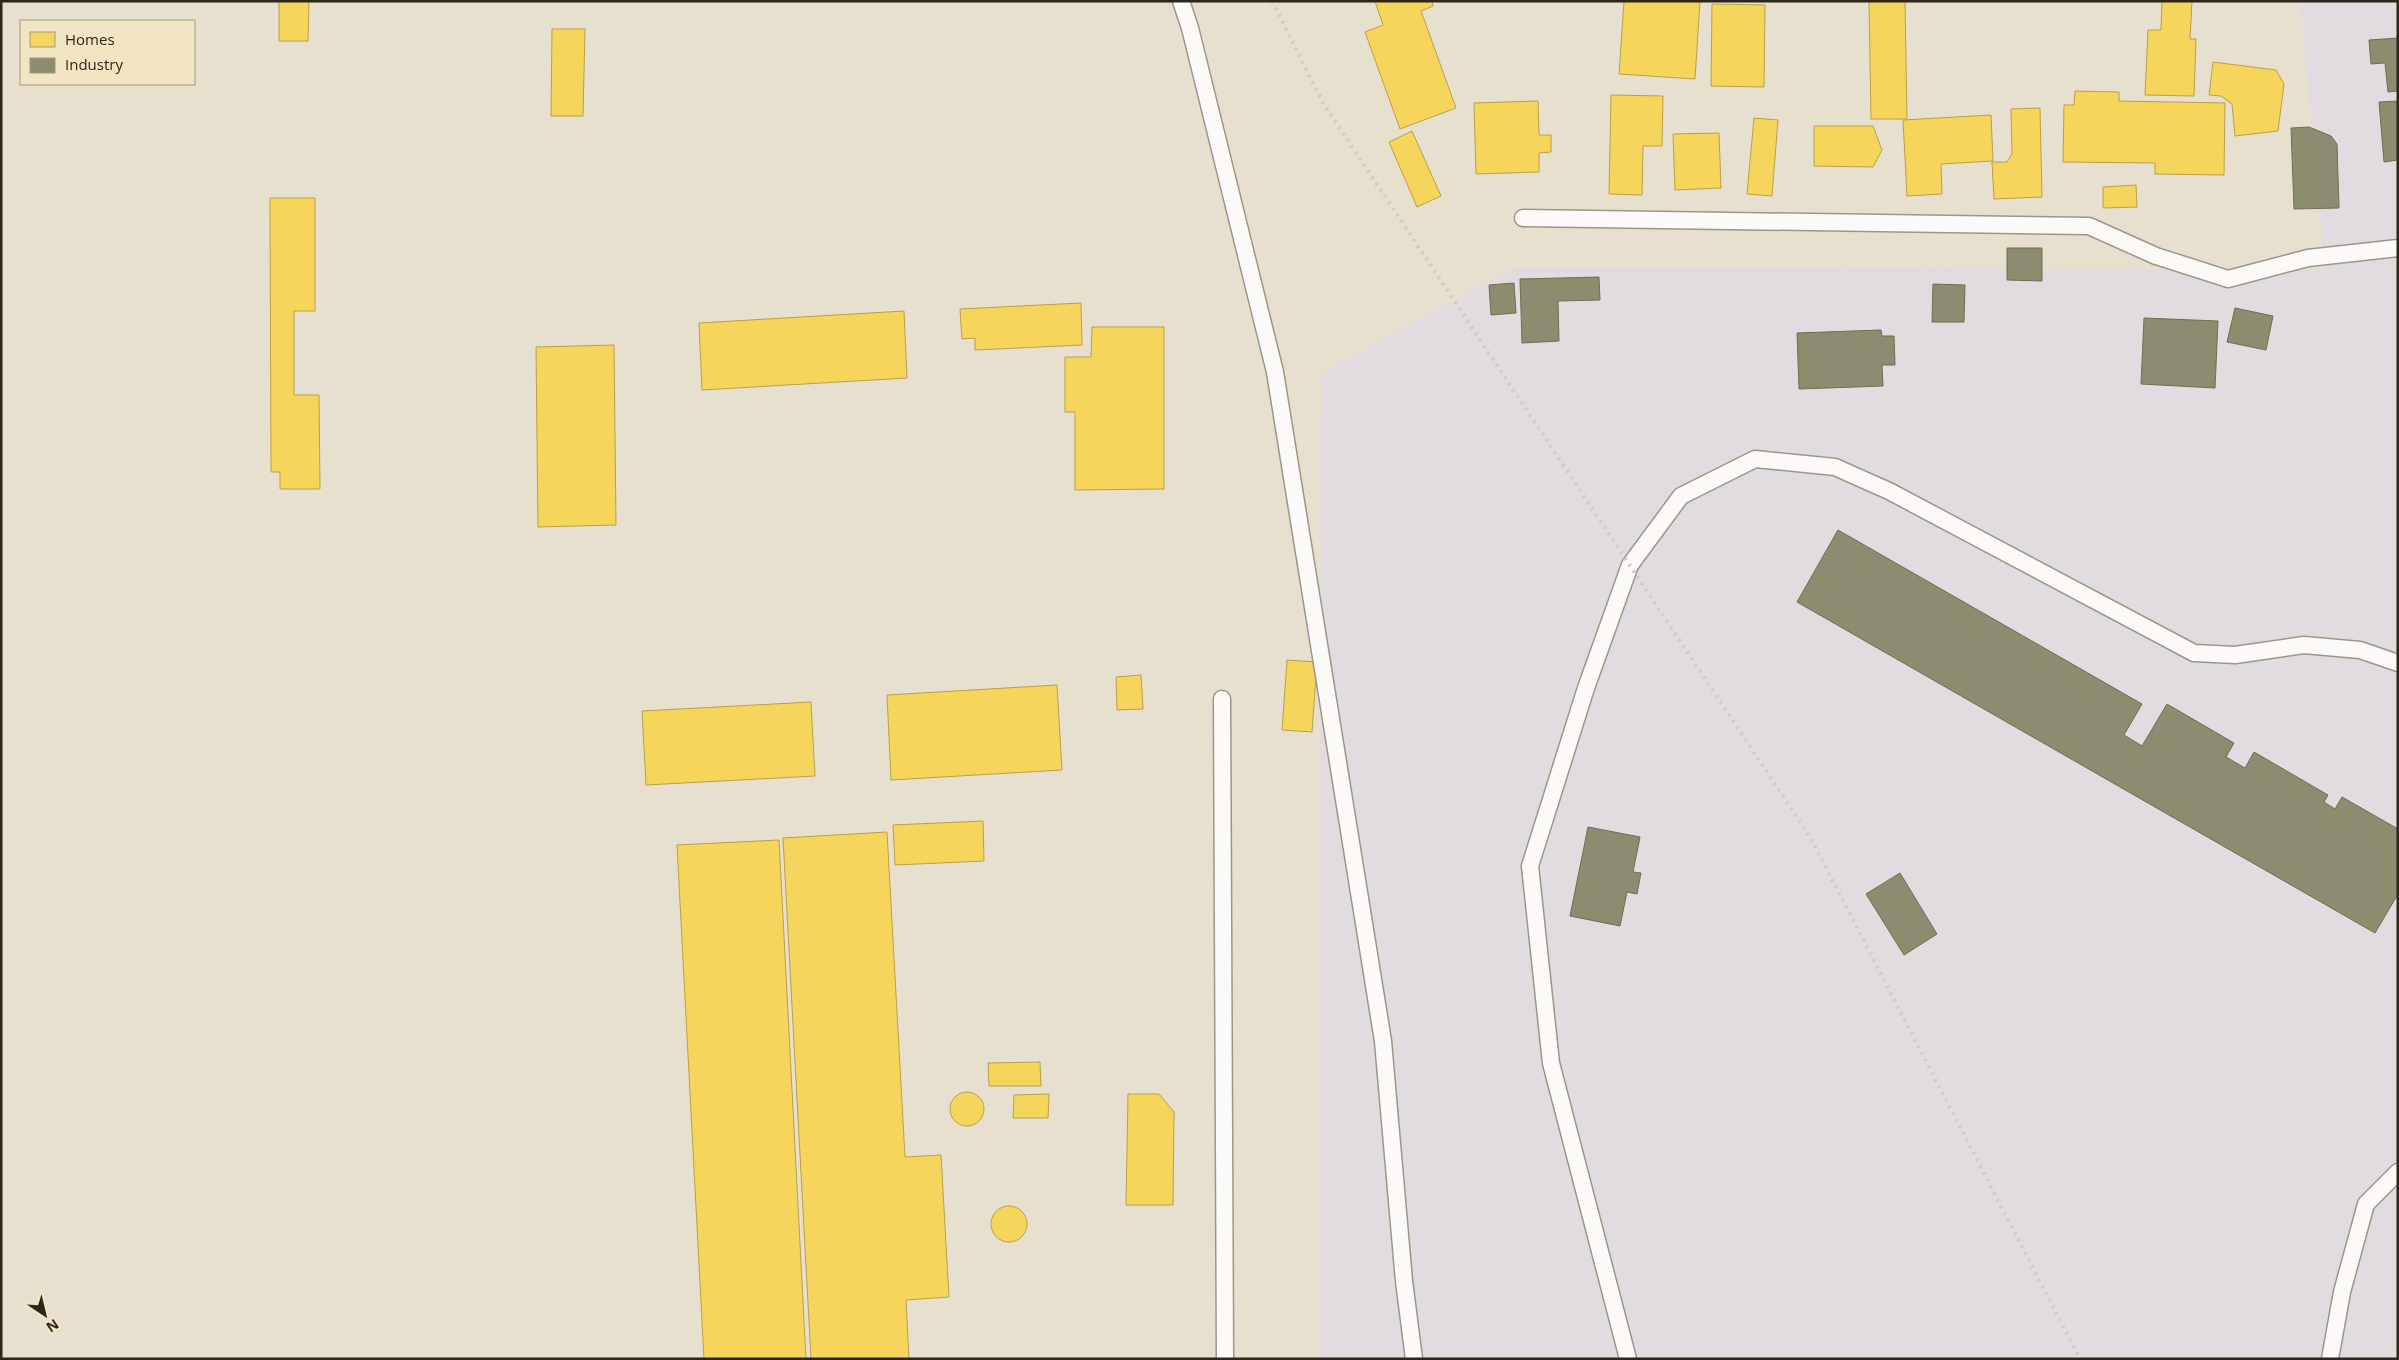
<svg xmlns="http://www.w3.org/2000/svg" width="2399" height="1360" font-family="'Open Sans',sans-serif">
	<rect width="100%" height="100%" fill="#e8e0ce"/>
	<!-- industrial -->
	<path fill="#e2dce0" d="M2300 1H2398V1359H1319L1321 374 1513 268 2325 269Z"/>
	<!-- homes -->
	<path fill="#f6d55c" stroke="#b9a048" d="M279 1H309L308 41H279Z
		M1375 1H1432L1433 6 1421 11 1456 108 1400 129 1365 32 1383 25Z
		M1624 1H1700L1695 79 1619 74Z
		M1869 1H1905L1907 119H1871Z
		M2162 1H2192L2190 39H2196L2194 96 2145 95 2148 30H2161Z
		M1712 4 1765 5 1764 87 1711 86Z
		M552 29H585L583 116H551Z
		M2213 62 2276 70 2284 84 2278 131 2235 136 2232 104 2221 96 2209 95Z
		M2075 91 2119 92V101L2225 103 2224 175 2155 174V163L2063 162 2064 105H2074Z
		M1611 95 1663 96 1662 146H1643L1642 195 1609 194Z
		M1538 101 1539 135H1551V152L1539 153V172L1476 174 1474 103Z
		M2040 108 2042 197 1994 199 1992 162H2007L2012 154 2011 109Z
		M1991 115 1993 161 1941 164 1942 194 1907 196 1903 120Z
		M1754 118 1778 120 1772 196 1747 194Z
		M1814 126H1873L1882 150 1873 167 1814 166Z
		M1412 131 1441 196 1417 207 1389 142Z
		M1719 133 1721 188 1675 190 1673 134Z
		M2136 185 2137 207 2103 208V187Z
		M270 198H315V311H294V395H319L320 489H280V472H271Z
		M1081 303 1082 345 975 350V338L962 339 960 309Z
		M904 311 907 378 702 390 699 323Z
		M1092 327H1164V489L1075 490V412H1065V357H1091Z
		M614 345 616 525 538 527 536 347Z
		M1287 660 1317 662 1312 732 1282 730Z
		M1141 675 1143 709 1117 710 1116 677Z
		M1057 685 1062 770 891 780 887 695Z
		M811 702 815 776 646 785 642 711Z
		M983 821 984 861 895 865 893 825Z
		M887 832 905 1157 941 1155 949 1297 906 1300 909 1359H811L783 838Z
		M779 840 806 1359H704L677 845Z
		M1040 1062 1041 1086H989L988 1063Z
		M950 1109a17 17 0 1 1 34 0a17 17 0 1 1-34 0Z
		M1049 1094 1048 1118H1013L1014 1095Z
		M1128 1094H1159L1174 1112 1173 1205H1126Z
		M991 1224a18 18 0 1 1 36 0a18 18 0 1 1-36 0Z"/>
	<!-- industry -->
	<path fill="#8c8c6e" stroke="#6f6d54" d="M2398 38V91L2388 92 2385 63 2371 64 2369 40Z
		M2398 101V160L2384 162 2379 102Z
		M2309 127 2331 136 2337 144 2339 208 2294 209 2291 128Z
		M2007 248H2042V281L2007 280Z
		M1599 277 1600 300 1558 301 1559 341 1522 343 1520 279Z
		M1514 283 1516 313 1491 315 1489 285Z
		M1933 284 1965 285 1964 322H1932Z
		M2235 308 2273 316 2266 350 2227 342Z
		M2144 318 2218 321 2215 388 2141 384Z
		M1881 330 1882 336H1894L1895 365H1882L1883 386 1799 389 1797 333Z
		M1838 530 2142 704 2124 735 2142 746 2167 704 2234 743 2226 757 2245 768 2254 752 2328 795 2324 802 2335 809 2342 797 2398 829V894L2375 933 1797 602Z
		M1588 827 1640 837 1633 872 1641 873 1637 894 1627 892 1620 926 1570 916Z
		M1900 873 1937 934 1904 955 1866 894Z"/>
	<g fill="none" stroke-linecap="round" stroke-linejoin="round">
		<defs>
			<path id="lane" d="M1181 1 1190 28 1275 372 1383 1041 1404 1281 1414 1359
				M1523 218 2089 226 2156 256 2228 279 2308 258 2398 248
				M1222 699 1225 1359
				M1628 1359 1551 1063 1530 866 1586 688 1630 565 1681 496 1755 459 1835 467 1889 491 2194 653 2235 655 2304 645 2360 650 2398 663
				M2330 1359 2342 1292 2366 1204 2398 1172"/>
		</defs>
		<!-- lane casing -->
		<use href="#lane" stroke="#9c9688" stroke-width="19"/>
		<!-- lane -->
		<use href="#lane" stroke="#fcfaf8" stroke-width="16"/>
		<!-- rail -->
		<path stroke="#cfcdc8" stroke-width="4" stroke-dasharray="2.5 5" stroke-linecap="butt" d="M1272 1 1323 103 1810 837 2080 1359"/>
	</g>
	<!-- border -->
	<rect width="2399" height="1360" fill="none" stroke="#2b2619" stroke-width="5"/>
	<!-- legend -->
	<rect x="20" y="20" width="175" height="65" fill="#f2e5c3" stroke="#a2997f"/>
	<rect x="30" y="32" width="25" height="15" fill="#f6d55c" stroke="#a2997f"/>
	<text x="65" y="45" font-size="15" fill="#2b2619">Homes</text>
	<rect x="30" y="58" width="25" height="15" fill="#8c8c6e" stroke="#a2997f"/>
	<text x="65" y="70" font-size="15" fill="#2b2619">Industry</text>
	<!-- north arrow -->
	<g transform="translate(45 1315) rotate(145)" stroke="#f2e5c3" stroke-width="4" paint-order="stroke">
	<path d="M0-4L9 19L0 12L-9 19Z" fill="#2b2619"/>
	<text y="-8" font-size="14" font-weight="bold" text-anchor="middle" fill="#2b2619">N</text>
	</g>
</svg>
